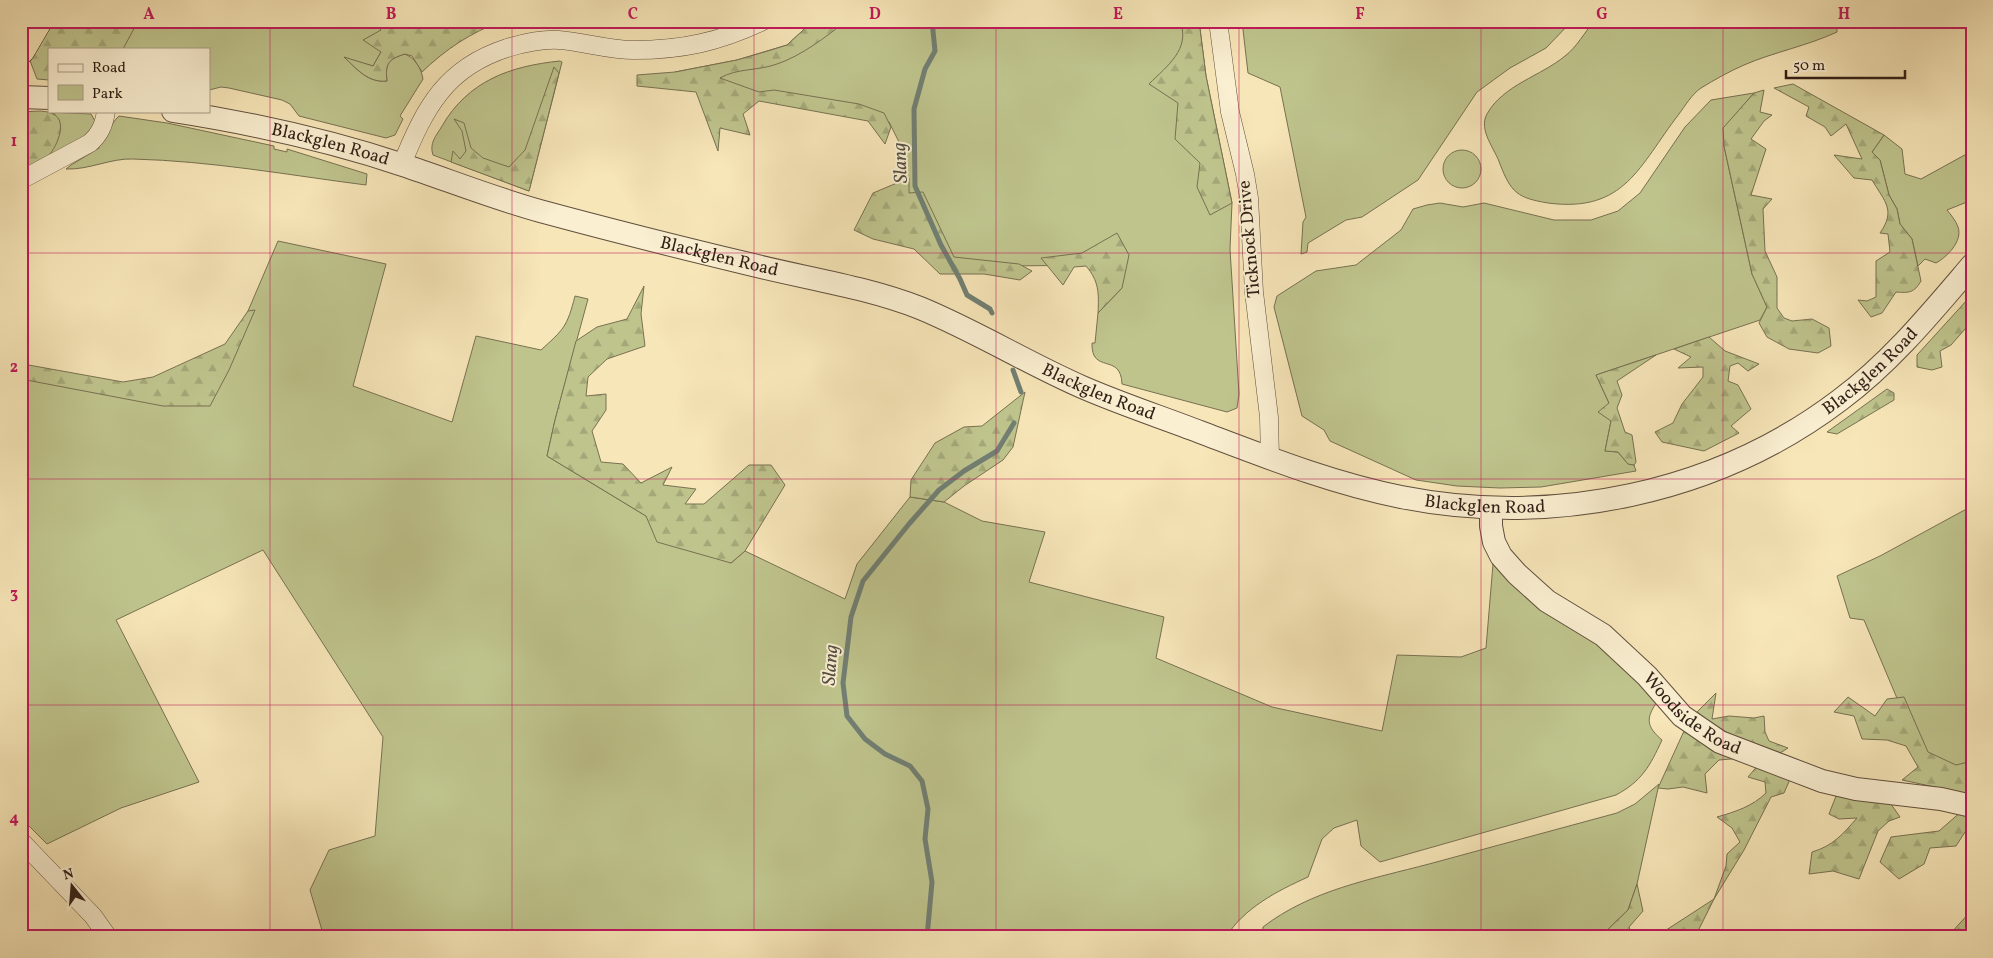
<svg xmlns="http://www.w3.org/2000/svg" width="1993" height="958" font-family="Vollkorn,serif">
	<defs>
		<pattern id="forest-firs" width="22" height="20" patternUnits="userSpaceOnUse" patternTransform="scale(1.25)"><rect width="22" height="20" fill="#bfc48d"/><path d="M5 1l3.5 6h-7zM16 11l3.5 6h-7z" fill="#a4a879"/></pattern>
	</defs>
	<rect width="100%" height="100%" fill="#f7e6b8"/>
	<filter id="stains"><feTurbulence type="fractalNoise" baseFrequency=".004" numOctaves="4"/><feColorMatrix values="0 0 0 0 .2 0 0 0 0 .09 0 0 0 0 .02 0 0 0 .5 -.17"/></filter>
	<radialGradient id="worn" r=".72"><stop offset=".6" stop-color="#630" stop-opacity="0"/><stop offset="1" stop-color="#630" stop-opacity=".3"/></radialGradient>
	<!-- green -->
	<path fill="#bfc48d" stroke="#787152" d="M138 21H374L381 29V52L373 66 345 58C358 70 368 83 387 81 385 63 388 59 405 54 416 59 421 68 423 79L400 116 403 119 395 135 386 138 299 116 290 104 282 100 229 88 221 87 209 90V49H121Z
		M813 21H1199L1206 76 1232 203 1230 249 1239 394 1237 408 1227 412 1122 384C1121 352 1091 375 1092 343H1095L1098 313 1122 288 1104 265 1006 266 925 257 905 203V154L889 122 741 93 675 72 737 60 787 45Z
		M1242 21H1572L1546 48 1510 68 1477 92 1418 180 1362 217 1346 220 1308 243 1307 252 1301 254 1303 222 1306 217 1280 87 1248 73Z
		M1594 21H1823L1827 27 1837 21V32C1807 46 1774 52 1744 65 1730 71 1714 80 1701 88 1692 94 1685 106 1679 114 1639 166 1625 213 1548 203 1518 198 1511 193 1500 164 1495 149 1478 130 1487 114 1503 85 1541 76 1565 56 1576 48 1585 32 1594 21Z
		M560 61 562 62 529 191 433 155C429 143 436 136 442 126 468 81 510 66 560 61Z
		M1754 93 1724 128V146L1752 274 1767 307 1760 320 1596 375 1609 403 1611 421 1605 451 1618 452 1628 464 1634 465 1636 471 1541 487 1500 488 1457 486 1416 480 1330 441 1324 430 1302 416 1274 307 1277 296 1316 271 1356 265 1401 230 1413 209 1427 205 1440 203 1463 207 1484 203 1554 220H1591L1618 211 1640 193 1685 127 1711 100Z
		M48 112 91 114 95 121 89 135 46 158 55 114Z
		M119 116 167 123 274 146V149L287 152V149L367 174 366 185C288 175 212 161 133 159 111 158 89 170 66 169L71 165 99 148V146C107 137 110 124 119 116Z
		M1884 135 1902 149 1905 174 1921 179 1972 151V200L1947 210C1951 215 1956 221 1958 227 1963 241 1947 257 1936 263L1925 259 1918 266 1912 239 1900 224 1897 209 1889 195 1880 160 1872 152Z
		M1443 169a19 19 0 1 1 38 0a19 19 0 1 1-38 0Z
		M278 241 386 264 353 386 452 422 476 336 541 350C564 329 567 327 575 296L588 299 555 420 547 456 646 516 731 563 745 551 845 599 857 564 910 497 944 502 982 521 1045 532 1029 582 1164 617 1156 658 1272 707 1382 731 1397 655 1461 657 1486 648 1493 564 1535 602 1586 629 1657 702C1645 719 1647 727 1662 740 1650 766 1642 781 1616 795L1380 862 1361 846 1357 820 1334 828 1322 839 1308 877C1277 891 1244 908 1226 937H324L310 890 329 850 375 836 383 737 263 550 116 620 199 782 121 808 47 844 21 818V371L209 402Z
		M1972 506V795L1934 786 1864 620 1850 618 1837 576 1880 556Z
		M1659 784 1637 884 1628 910 1600 937H1262L1263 927C1311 890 1372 879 1429 864 1492 847 1554 830 1617 813L1635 804Z"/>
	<!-- forest -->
	<path fill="url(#forest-firs)" stroke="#787152" d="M55 21H138L123 49H49V80L37 79 29 58Z
		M372 21H502C470 33 446 49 422 72L412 56 405 54C388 59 385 64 387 81 368 83 357 69 344 57L373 66 381 52 363 40 381 30Z
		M813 21H846C826 37 801 56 777 64 758 71 737 68 720 78L759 92 774 90 859 104 884 113 891 127 885 144 868 121 759 101 743 114 750 135 720 128 718 151 696 92 637 86V75L675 72 737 60 771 50 787 45Z
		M1180 21H1199L1206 76 1232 203 1210 215 1197 187 1200 163 1175 139 1178 103 1149 84C1167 66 1191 49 1180 21Z
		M554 67 559 73 529 191 451 162 453 151 460 159 466 151 462 131 454 119 464 123 471 148 483 158 509 167 525 150Z
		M1793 84 1884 135 1872 152 1880 160 1889 195 1897 209 1900 224 1912 239 1921 281C1914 293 1909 293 1896 292L1882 313 1871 317 1858 300 1867 301 1876 297V261L1890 252 1888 234 1880 233C1896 210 1885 202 1872 180L1854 178 1834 155 1862 159 1846 124 1831 136 1825 127 1806 116 1809 107 1774 88Z
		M1764 90 1760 112 1772 115 1764 121 1751 139 1766 149 1751 195 1772 199 1763 209 1765 251 1777 277V308L1784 318 1792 321 1812 319 1829 328 1831 346 1818 353 1789 349 1767 337 1759 323 1767 307 1752 274 1724 146 1723 128 1754 93Z
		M21 112C31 112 44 109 53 114 69 121 56 150 46 158 39 163 29 166 21 170Z
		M909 178V193L923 192 954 257 1019 264 1032 271 1020 280 984 274H940L914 249 873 239 854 230 873 193Z
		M1117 233 1129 255 1122 288 1098 313C1099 293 1099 281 1086 266L1074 267 1063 285 1041 258 1082 253Z
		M644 286 641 314 645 346 607 359 588 377 586 396 606 394V410L592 431 601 462 623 464 641 483 672 467 663 485 696 489 685 504H704L749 465H771L785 485 745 551 731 563 657 542 646 516 547 456 555 420 576 341 597 327 627 319Z
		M1972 299V321L1951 345 1940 351 1942 367 1932 370 1917 367V355L1967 300Z
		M255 310 229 370 210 406H163L21 379V333L23 330V364L123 382 153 377 225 344 248 311Z
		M1709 337 1725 351 1759 364 1748 371 1738 363 1730 366 1728 381 1738 385 1751 409 1731 426 1739 433 1704 451 1662 442 1655 432 1673 423 1682 404 1703 377V367L1678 368 1691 357 1674 349Z
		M1656 355 1617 381 1622 395 1617 408 1625 432 1632 435 1636 462 1634 465 1628 464 1618 452 1605 451 1611 421 1598 412 1609 403 1596 375Z
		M1887 389 1894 393V400L1837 434 1827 432Z
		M1025 392 1013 447 1003 460 964 486 944 502 910 497 911 480 935 443 964 427 982 426Z
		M1716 693 1712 719 1729 716 1754 718 1764 716 1765 732 1769 741 1788 748 1780 753C1750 747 1721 731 1697 712Z
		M1848 697 1875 716 1887 699 1904 697 1928 752 1956 765 1972 761V795L1902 780 1918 767 1906 746 1887 740 1862 739 1854 716 1834 712Z
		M1684 731 1743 758 1719 760 1705 774 1707 793 1683 787 1668 789 1658 788Z
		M1759 764 1791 777 1784 793 1771 797 1744 850 1714 899 1695 937H1651L1657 936 1714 899 1726 866 1727 854 1740 842 1732 828 1717 817C1735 812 1753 806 1766 793L1765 782 1748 777Z
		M1838 791 1886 797 1900 817 1889 821 1878 831 1859 879 1833 871 1809 874 1812 852C1833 846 1843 834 1857 818L1839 819 1829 814Z
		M1963 810 1972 811V830L1967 829 1956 846 1930 848 1924 864 1899 879 1880 862 1891 837 1939 831Z
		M1637 884 1643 911 1629 927 1633 937H1600L1628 910Z
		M1972 910V937H1922L1921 930 1949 935Z"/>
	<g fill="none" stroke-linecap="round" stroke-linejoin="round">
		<!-- stream -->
		<path stroke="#717f73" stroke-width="5" d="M932 21 935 51 925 69 914 109 915 186 941 245 960 279 967 295 990 309 992 313
			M1013 370 1021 392
			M927 937 932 882 925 839 928 809 922 781 910 766 885 754 865 739 847 716 843 683 851 617 863 581 909 524 939 490 964 471 997 451 1014 423"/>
		<defs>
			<path id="minor" d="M1218 21 1230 112 1245 174 1249 198 1254 292 1269 417 1270 459
				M402 164C425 108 445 68 507 48 524 43 541 39 559 40 585 42 608 50 634 50 682 50 719 42 763 21
				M21 180 90 143C100 134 104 125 106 111
				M21 841 93 916 108 937"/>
			<g id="tertiary">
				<path d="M21 97 49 98"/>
				<path id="s1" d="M173 111C250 123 328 140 403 165 448 180 493 198 540 211 610 230 682 248 753 265 809 279 866 287 920 308 976 331 1027 363 1082 387 1121 404 1161 417 1200 432 1266 457 1331 483 1401 497 1553 527 1716 494 1840 400 1891 362 1931 313 1972 265"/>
				<path id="s2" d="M1491 508V526L1494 542 1501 556 1517 574 1547 601 1603 635 1647 676 1682 716 1720 742 1822 781 1856 789 1941 799 1972 806"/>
			</g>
			<path id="motorway" d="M21 50 38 21"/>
		</defs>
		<!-- minor casing -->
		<use href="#minor" stroke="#62503e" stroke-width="19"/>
		<!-- tertiary casing -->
		<use href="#tertiary" stroke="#62503e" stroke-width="24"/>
		<!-- motorway casing -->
		<use href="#motorway" stroke="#301e16" stroke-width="29"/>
		<!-- minor -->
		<use href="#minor" stroke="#faefd1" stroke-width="18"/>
		<!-- tertiary -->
		<use href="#tertiary" stroke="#faefd1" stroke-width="22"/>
		<!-- motorway -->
		<use href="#motorway" stroke="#f7e6b8" stroke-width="28"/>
	</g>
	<!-- grid -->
	<path fill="none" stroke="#c2185b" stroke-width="1" stroke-opacity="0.55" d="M270 21V937M512 21V937M754 21V937M996 21V937M1239 21V937M1481 21V937M1723 21V937M21 253H1972M21 479H1972M21 705H1972"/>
	<g text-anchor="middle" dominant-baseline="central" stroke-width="4" stroke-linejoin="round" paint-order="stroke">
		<!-- street labels -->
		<g font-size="18" fill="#301e16" stroke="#faefd1">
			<text stroke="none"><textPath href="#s1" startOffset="161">Blackglen Road</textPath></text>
			<text transform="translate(1250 239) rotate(-95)">Ticknock Drive</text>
			<text stroke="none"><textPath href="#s1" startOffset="566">Blackglen Road</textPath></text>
			<text stroke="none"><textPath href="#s1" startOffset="1796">Blackglen Road</textPath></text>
			<text stroke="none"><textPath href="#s1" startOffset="971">Blackglen Road</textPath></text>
			<text stroke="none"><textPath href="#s1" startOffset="1376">Blackglen Road</textPath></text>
			<text stroke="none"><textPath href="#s2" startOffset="300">Woodside Road</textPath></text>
		</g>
		<!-- water labels -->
		<g font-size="19" font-style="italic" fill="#514e44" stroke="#faefd1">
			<text transform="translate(901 163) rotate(-93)">Slang</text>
			<text transform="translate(831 665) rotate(-86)">Slang</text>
		</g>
	</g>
	<!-- margin -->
	<rect width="1993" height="958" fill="none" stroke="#f7e6b8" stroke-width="55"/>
	<!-- legend -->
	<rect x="48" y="48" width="162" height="65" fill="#faefd1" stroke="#a99b86"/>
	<rect x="58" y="64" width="25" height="8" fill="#faefd1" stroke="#a99b86"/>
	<text x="92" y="72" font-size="15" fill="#301e16">Road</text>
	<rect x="58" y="85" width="25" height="15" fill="#bfc48d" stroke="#a99b86"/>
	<text x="92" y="98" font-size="15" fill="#301e16">Park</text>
	<!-- north arrow -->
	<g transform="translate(72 886) rotate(343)" stroke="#faefd1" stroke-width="4" paint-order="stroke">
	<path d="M0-4L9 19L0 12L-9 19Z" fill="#301e16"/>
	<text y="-8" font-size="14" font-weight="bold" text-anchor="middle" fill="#301e16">N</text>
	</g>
	<!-- scale -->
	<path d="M1786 70v8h119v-8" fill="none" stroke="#301e16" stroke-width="2.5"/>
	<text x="1793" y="70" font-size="15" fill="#301e16" stroke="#faefd1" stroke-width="4" paint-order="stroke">50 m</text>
	<rect x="28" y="28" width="1938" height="902" fill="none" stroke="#c2185b" stroke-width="2"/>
	<g font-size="16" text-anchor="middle" font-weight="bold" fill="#c2185b">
		<text x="149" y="19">A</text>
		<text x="391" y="19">B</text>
		<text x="633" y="19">C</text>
		<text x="875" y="19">D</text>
		<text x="1118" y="19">E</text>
		<text x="1360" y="19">F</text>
		<text x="1602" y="19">G</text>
		<text x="1844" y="19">H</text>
		<text x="14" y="146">1</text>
		<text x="14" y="372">2</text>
		<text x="14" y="598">3</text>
		<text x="14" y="823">4</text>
	</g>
	<rect width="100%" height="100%" filter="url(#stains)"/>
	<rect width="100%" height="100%" fill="url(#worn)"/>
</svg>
